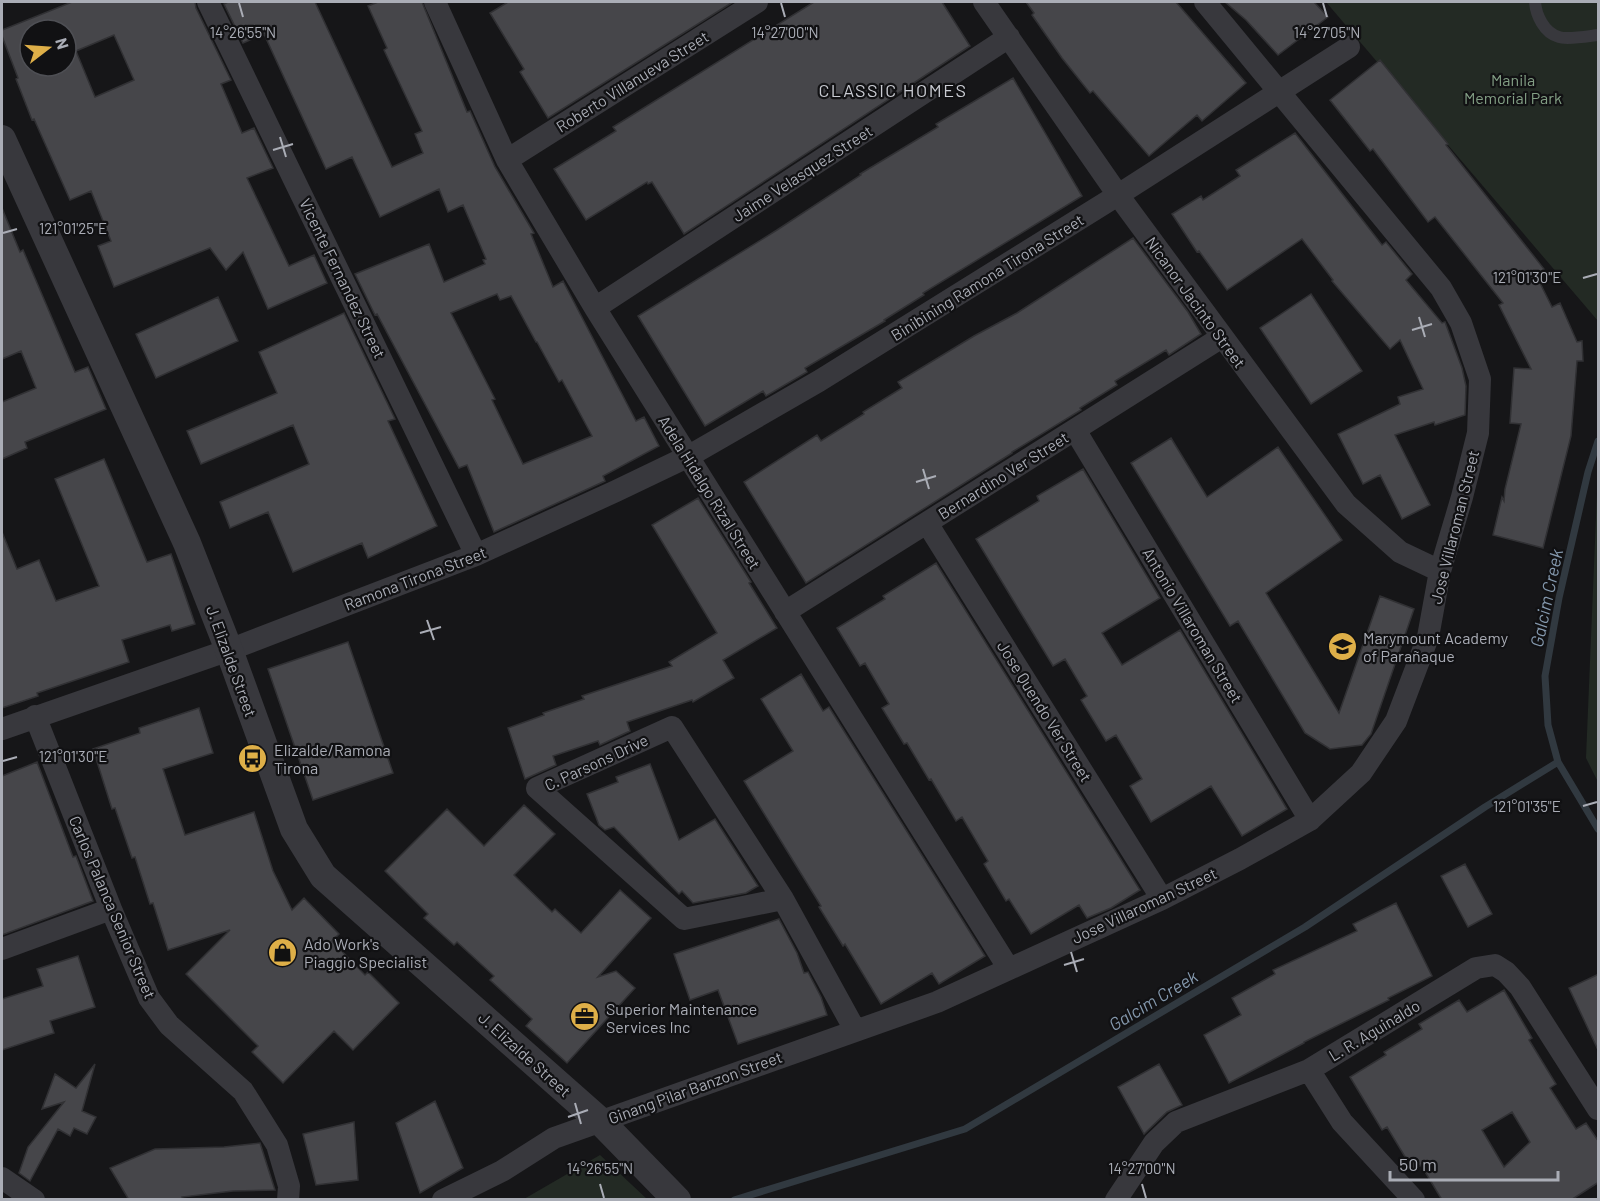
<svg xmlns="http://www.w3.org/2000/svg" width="1600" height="1201" font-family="Barlow,sans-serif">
	<rect width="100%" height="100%" fill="#161618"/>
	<!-- green -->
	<path fill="#232a24" d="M1326 2H1598V321Z
		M1598 469V782L1586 758Z
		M600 1155 647 1199H524Z"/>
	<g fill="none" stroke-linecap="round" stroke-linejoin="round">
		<!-- stream -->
		<path stroke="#313940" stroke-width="7" d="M1598 441 1588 472 1559 598 1545 676 1548 725 1558 762 1598 829
			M734 1200 965 1129 1305 927 1485 807 1558 762"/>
	</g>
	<!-- building -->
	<path fill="#46464a" stroke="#313134" stroke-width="1.5" fill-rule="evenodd" d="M72 2H195L196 8 231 80 221 84 242 133 254 128 273 168 247 178 289 266 314 255 327 283 268 309 243 252 226 270 210 248 114 287 98 246 111 241 91 191 70 200 34 119 32 120 16 79 18 78 2 36V30ZM30 30H66V66H30ZM114 35 134 80 95 97 76 51Z
		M228 2H315L392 167 423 153 415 134 422 131 384 50 387 48 368 6 378 2H422L467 112 470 111 495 167 531 228 534 233 531 234 553 287 563 281 636 421 644 417 659 446 603 476 605 481 494 532 467 465 459 468 377 314 375 315 355 274 429 244 444 282 485 264 483 260 486 259 463 205 448 212 439 189 380 217 352 157 326 169 264 34 243 43 224 4ZM497 294 500 300 511 296 536 342H537L559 382 562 380 592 436 523 464 492 400 495 399 451 313Z
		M508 2H733L548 118 520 72 524 69 490 13Z
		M814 2H942L970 46 684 234 652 182 648 184 647 182 586 220 554 169 616 131 613 127Z
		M1026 2H1176L1246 83 1202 121 1197 115 1149 156 1093 91 1090 93 1062 58 1032 15 1034 13Z
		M1225 2H1314L1328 17 1278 55 1246 20Z
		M1380 60 1448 144 1446 145 1544 269 1536 275 1552 307 1560 303 1577 342 1582 341 1583 361H1577L1571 436 1543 548 1493 535 1502 497 1504 501 1505 489 1521 424 1510 423 1514 368 1531 369 1499 305 1503 303 1435 217 1428 222 1373 149 1370 151 1330 100Z
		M1013 78 1082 196 923 293 924 295 884 320 885 321 805 368 807 372 766 396 763 391 705 426 638 316 777 230 861 175 860 174 938 127 936 124Z
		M1295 133 1382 245 1386 242 1412 274 1406 280 1442 323 1445 322 1462 368 1466 386 1465 415 1435 425 1434 422 1395 435 1430 505 1402 519 1380 475 1363 484 1338 434 1400 404 1398 397 1423 389 1400 340 1390 349 1332 281 1333 280 1302 239 1227 290 1199 251 1197 252 1172 214 1201 196 1203 200 1240 176 1236 170Z
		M2 208 20 252 23 250 75 372 88 367 106 409 25 442 27 448 2 459V402L36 388 21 351 2 359Z
		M1133 238 1188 312 1201 334 1169 355 1166 350 1115 381 1117 385 1080 408 1081 410 1012 452V453L806 583 744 482 817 435 821 441 864 414 863 412 902 388 898 382 974 336 1017 313Z
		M1311 294 1362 371 1311 404 1260 328Z
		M218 297 238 341 156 378 136 334Z
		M344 313 395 419 388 421 437 526 368 558 362 543 293 572 268 512 230 528 220 502 309 464 293 425 201 464 187 431 277 393 259 352Z
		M1171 438 1207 497 1278 447 1342 540 1266 593 1339 713 1380 596 1414 609 1371 734 1362 745 1330 749 1305 733 1238 621 1230 626 1131 463Z
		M104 459 147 562 171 554 195 624 172 631 170 625 122 640 129 662 37 693 38 696 2 708V532L17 569 39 560 56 601 99 586 55 479Z
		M1083 469 1160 598 1102 633 1122 665 1180 630 1287 809 1242 836 1211 786 1151 822 1130 786 1142 779 1116 735 1106 741 1081 700 1087 696 1065 659 1053 666 976 539 1039 501 1037 496Z
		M698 498 751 582 749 583 777 628 723 660 734 678 693 702 692 700 627 722 630 731 600 745 598 741 553 756 556 765 525 779 508 728 544 715 543 713 584 699 582 696 672 666 669 662 717 633 652 525Z
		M936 563 1140 890 1111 908 1087 918 1079 905 1031 934 1009 899 1006 901 984 864 988 861 962 817 956 821 931 779 929 780 907 743 904 744 882 708 889 704 865 663 860 666 837 628 885 599 883 596Z
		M348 642 393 773 313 800 268 669Z
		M801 674 823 711 829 707 985 956 939 984 932 973 881 1004 845 944 843 946 819 907 821 906 744 781 793 751 761 699Z
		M199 708 213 753 163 769 185 835 254 812 273 871 292 910 304 898 339 934 332 941 365 975 368 972 399 1003 353 1050 334 1031 283 1083 252 1052 258 1046 186 974 230 930 168 950 153 903 150 904 135 857 132 858 115 808 112 809 93 749 140 733 139 728Z
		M37 762 73 857 76 856 93 901 2 935V776Z
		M650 764 679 840 715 819 758 886 746 893 693 903 682 891 679 894 614 827 605 830 599 825 587 794 618 782 616 777Z
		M524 805 555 834 514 875 552 912 555 909 581 933 620 890 651 918 598 977 616 971 635 988 567 1063 526 1026 532 1019 490 980 494 976 457 942 454 945 424 918 428 914 385 871 447 809 484 846Z
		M1465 864 1492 914 1468 927 1441 876Z
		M1396 903 1432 976 1388 998 1389 1000 1304 1042V1043L1229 1083 1204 1035 1241 1015 1232 998 1275 974 1273 970 1357 931 1353 924Z
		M779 919 797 953 804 973 808 972 821 997 827 1015 738 1044 718 990 690 1000 674 954Z
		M78 956 95 1007 50 1021 54 1033 2 1050V999L43 986 37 969Z
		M1599 974V1052L1569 988Z
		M1504 990 1532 1038 1529 1040 1556 1084 1550 1088 1576 1129 1586 1123 1599 1142V1182L1571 1200H1442L1421 1165 1413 1170 1387 1127 1382 1130 1350 1077 1386 1055 1384 1052 1422 1029 1419 1024 1459 1000 1467 1012ZM1512 1112 1530 1142 1504 1167 1482 1130Z
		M95 1064 82 1111 96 1117 87 1134 74 1128 70 1136 58 1129 30 1181 19 1173 28 1147 64 1102 42 1109 55 1074 76 1088Z
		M1159 1064 1182 1105 1167 1112 1144 1134 1118 1087Z
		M435 1101 463 1168 420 1193 396 1123Z
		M354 1122 358 1180 316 1185 303 1134Z
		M260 1143 275 1190 233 1191 182 1197 184 1200H129L110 1168 155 1149 224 1147Z"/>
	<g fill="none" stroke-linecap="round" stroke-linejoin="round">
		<!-- service -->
		<path stroke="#38383d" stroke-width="12" d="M1535 2C1536 15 1544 33 1559 37 1567 40 1589 36 1598 35"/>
		<!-- minor -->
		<path stroke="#38383d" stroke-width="22" d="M208 2 476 555
			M435 2 507 160 595 308 1009 969
			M984 2 1118 195 1346 504 1400 552 1440 571
			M507 160 757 2
			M595 308 1009 37
			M1075 430 1310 820
			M927 523 1162 899
			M785 612 1222 337
			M35 716 111 909 149 998 169 1025 243 1091 277 1145 289 1186 288 1200
			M2 729 229 650 476 555 616 491 689 456 819 381 1118 195 1349 47
			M783 899 684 919 537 788 672 727 783 899 855 1030
			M2 949 111 909
			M1309 1070 1342 1122 1414 1200
			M2 1178 34 1200
			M443 1200 502 1171 554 1138 937 1002 1162 899 1240 859 1310 820 1361 773 1396 721 1428 637 1440 571 1462 497 1478 433 1480 379 1461 323 1441 288 1205 2
			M1116 1200 1154 1143 1176 1122 1309 1070 1476 968 1495 965 1506 972 1520 987 1598 1109"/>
		<!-- tertiary -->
		<path stroke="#38383d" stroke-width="28" d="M2 139 187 543 229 650 294 829 323 876 600 1121 677 1200"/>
	</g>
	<!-- ticks -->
	<path fill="none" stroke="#aaadb6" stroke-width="2" d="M239 3 243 17M781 3 785 17M1323 3 1327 17M280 137 286 157M273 150 293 144M3 233 17 229M1583 278 1597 274M1419 317 1425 337M1412 330 1432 324M923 469 929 489M916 482 936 476M427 620 434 640M420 633 441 627M3 761 17 757M1583 806 1597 802M1071 952 1077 972M1064 965 1084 959M575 1103 581 1124M568 1117 588 1110M600 1184 604 1198M1142 1184 1146 1198"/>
	<!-- icons -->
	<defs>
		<symbol id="school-disc" viewBox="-11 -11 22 22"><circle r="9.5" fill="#deaf48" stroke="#111113"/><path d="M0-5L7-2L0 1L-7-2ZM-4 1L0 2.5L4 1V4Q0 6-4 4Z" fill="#111"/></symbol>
		<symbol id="bus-disc" viewBox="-11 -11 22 22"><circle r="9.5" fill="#deaf48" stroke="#111113"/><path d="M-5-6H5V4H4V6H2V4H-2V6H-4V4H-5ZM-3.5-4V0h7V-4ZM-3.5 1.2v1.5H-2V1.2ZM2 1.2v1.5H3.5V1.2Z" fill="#111"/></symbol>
		<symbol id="shop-disc" viewBox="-11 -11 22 22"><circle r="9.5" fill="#deaf48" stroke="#111113"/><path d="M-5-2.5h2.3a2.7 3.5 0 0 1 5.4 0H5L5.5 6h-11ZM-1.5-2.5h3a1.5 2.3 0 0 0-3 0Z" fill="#111"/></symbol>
		<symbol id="office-disc" viewBox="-11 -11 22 22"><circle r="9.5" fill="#deaf48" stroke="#111113"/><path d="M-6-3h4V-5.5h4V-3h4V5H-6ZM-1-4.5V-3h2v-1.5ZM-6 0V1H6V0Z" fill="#111"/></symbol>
	</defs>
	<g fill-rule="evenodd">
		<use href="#school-disc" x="1326" y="630" width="33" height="33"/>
		<use href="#bus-disc" x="236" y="742" width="33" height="33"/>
		<use href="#shop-disc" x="266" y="936" width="33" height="33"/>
		<use href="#office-disc" x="568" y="1000" width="33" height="33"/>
	</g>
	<g text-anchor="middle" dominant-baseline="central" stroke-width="4.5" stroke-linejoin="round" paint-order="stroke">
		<!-- park labels -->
		<g font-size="16" fill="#839f85" stroke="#111113">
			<text x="1513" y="79">Manila<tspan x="1513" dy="18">Memorial Park</tspan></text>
		</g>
		<!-- street labels -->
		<g font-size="16" fill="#aaadb6" stroke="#111113">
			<text transform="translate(632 81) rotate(-32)">Roberto Villanueva Street</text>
			<text transform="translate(802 173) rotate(-33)">Jaime Velasquez Street</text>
			<text transform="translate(987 277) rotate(-32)">Binibining Ramona Tirona Street</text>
			<text transform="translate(343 278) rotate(64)">Vicente Fernandez Street</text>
			<text transform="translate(1196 302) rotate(54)">Nicanor Jacinto Street</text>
			<text transform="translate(1003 475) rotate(-32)">Bernardino Ver Street</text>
			<text transform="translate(710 492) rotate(58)">Adela Hidalgo Rizal Street</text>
			<text transform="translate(1454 527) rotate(-76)">Jose Villaroman Street</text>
			<text transform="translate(415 578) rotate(-21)">Ramona Tirona Street</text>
			<text transform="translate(1193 625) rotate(59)">Antonio Villaroman Street</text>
			<text transform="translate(232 661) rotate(70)">J. Elizalde Street</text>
			<text transform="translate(1045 711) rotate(58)">Jose Quendo Ver Street</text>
			<text transform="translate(596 762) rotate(-25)">C. Parsons Drive</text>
			<text transform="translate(1144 905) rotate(-25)">Jose Villaroman Street</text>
			<text transform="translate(113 907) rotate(67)">Carlos Palanca Senior Street</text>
			<text transform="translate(1374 1030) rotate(-31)">L. R. Aguinaldo</text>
			<text transform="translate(525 1054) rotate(42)">J. Elizalde Street</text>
			<text transform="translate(695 1087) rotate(-20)">Ginang Pilar Banzon Street</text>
		</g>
		<!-- poi labels -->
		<g font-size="16" fill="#aaadb6" stroke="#111113" text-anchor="start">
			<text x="1363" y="637">Marymount Academy<tspan x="1363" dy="18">of Parañaque</tspan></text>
			<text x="274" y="749">Elizalde/Ramona<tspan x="274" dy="18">Tirona</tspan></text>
			<text x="304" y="943">Ado Work's<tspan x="304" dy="18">Piaggio Specialist</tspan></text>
			<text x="606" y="1008">Superior Maintenance<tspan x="606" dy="18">Services Inc</tspan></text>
		</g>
		<!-- neighbourhood labels -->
		<g font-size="18" letter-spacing="1.5" fill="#caccd3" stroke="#111113">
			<text x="893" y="90">CLASSIC HOMES</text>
		</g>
		<!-- water labels -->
		<g font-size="18" font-style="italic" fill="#8599ae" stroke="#111113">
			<text transform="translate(1546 598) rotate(-78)">Galcim Creek</text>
			<text transform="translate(1153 1000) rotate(-31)">Galcim Creek</text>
		</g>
	</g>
	<g font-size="15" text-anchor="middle" fill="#aaadb6" stroke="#111113" stroke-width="4.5" stroke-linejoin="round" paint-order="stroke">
		<text x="243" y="38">14°26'55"N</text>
		<text x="785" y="38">14°27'00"N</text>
		<text x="1327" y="38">14°27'05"N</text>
		<text x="73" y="234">121°01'25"E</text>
		<text x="1527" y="283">121°01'30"E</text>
		<text x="73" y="762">121°01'30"E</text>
		<text x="1527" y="812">121°01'35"E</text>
		<text x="600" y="1174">14°26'55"N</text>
		<text x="1142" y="1174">14°27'00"N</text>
	</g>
	<!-- border -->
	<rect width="1600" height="1201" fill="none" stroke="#aaadb6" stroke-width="6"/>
	<!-- north arrow -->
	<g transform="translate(48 48) rotate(73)"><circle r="28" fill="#111113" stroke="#4e4f54" stroke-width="1.5"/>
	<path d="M0-4.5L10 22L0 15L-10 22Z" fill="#deaf48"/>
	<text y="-9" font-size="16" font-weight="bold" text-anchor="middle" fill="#aaadb6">N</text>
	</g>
	<!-- scale -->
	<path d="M1390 1171v9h168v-9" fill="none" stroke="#aaadb6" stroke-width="3"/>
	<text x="1399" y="1171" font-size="18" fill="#aaadb6" stroke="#111113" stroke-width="4.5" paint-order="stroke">50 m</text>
</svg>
